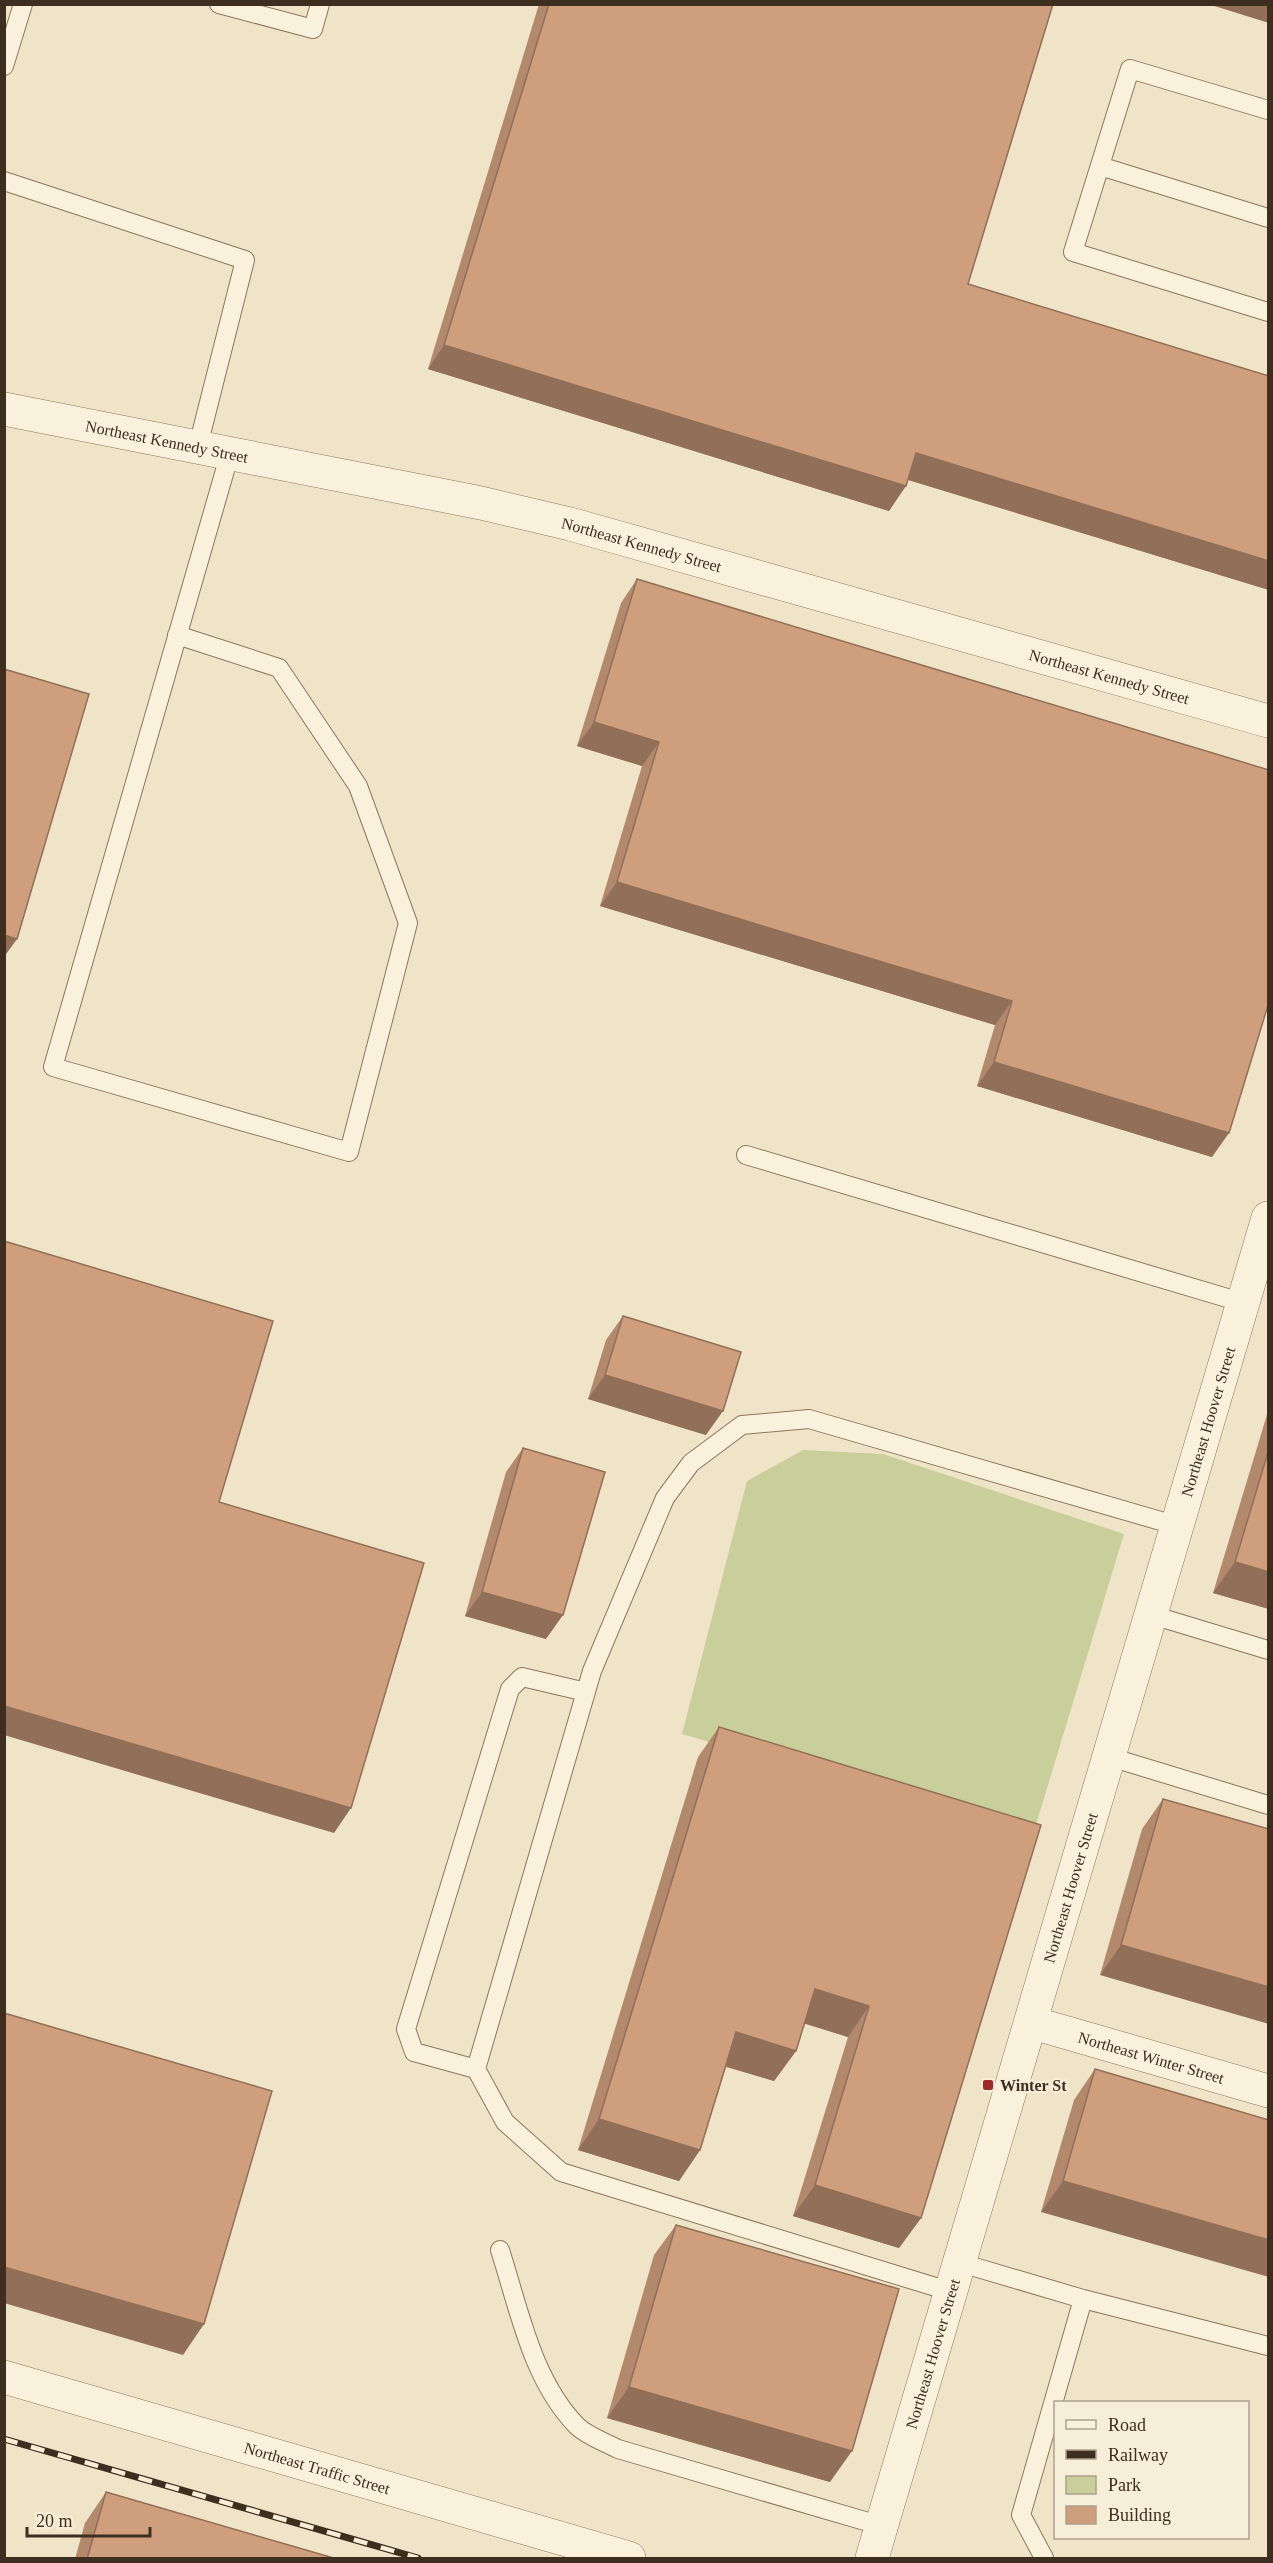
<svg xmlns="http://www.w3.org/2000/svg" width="1273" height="2563" font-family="Georgia,serif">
	<rect width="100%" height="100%" fill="#f0e4c8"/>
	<!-- green -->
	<path fill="#c9cf9b" d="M803 1450 883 1454 1124 1534 1032 1838 682 1734 747 1481Z"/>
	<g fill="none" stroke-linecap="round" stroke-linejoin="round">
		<defs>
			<path id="lane" d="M219 4 313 29 320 4
				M4 66 23 4
				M1268 110 1130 69 1073 252 1268 312
				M1100 166 1268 218
				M4 181 245 260 198 446
				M177 635 279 668 358 786 408 923 349 1152 53 1067 230 453
				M746 1155 1244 1303
				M1152 1615 1268 1650
				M1110 1757 1268 1805
				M476 2069 414 2052 406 2029 510 1689 522 1677 586 1692
				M500 2250C519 2309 532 2380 577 2426 587 2436 605 2442 618 2449L882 2526
				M961 2263 1083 2299 1268 2346
				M952 2292 561 2172 505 2122 476 2069 592 1671 665 1498 691 1463 742 1425 809 1419 1178 1526
				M1044 2558 1021 2515 1083 2299"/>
			<g id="street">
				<path id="s1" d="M4 409 481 503 570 524 1268 721"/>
				<path id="s2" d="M1033 2023 1268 2091"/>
				<path id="s3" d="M4 2377 629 2558"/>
				<path id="s4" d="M872 2558 1268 1218"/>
			</g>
		</defs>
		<!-- lane casing -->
		<use href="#lane" stroke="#8d765c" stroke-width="20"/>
		<!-- street casing -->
		<use href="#street" stroke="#8d765c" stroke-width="34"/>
		<!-- lane -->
		<use href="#lane" stroke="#faf1dc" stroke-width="18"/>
		<!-- street -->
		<use href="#street" stroke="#faf1dc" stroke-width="33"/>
		<defs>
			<path id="rail" d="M4 2439 418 2558"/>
		</defs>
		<!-- rail casing -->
		<use href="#rail" stroke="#3d2e20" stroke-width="7"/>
		<!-- rail -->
		<use href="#rail" stroke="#f7eed8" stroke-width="4.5" stroke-dasharray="14" stroke-linecap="butt"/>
	</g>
	<!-- wall -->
	<path fill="#b2896c" d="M539 4H1053L968 284 1269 590 908 480 889 511 428 369Z
		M637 579 1212 1157 977 1086 995 1025 600 906 642 766 577 746 621 603Z
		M623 1316 706 1435 588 1399 606 1340Z
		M1269 1408V1609L1213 1593Z
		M523 1448 546 1639 465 1616 506 1472Z
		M719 1727 1041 1825 921 2218 899 2248 793 2216 848 2037 804 2023 796 2051 774 2081 726 2067 700 2150 679 2181 578 2150 698 1757Z
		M1163 1799 1269 1829 1100 1975 1142 1829Z
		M1095 2069 1269 2120 1041 2212 1074 2100Z
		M676 2225 830 2482 607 2418 654 2255Z
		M106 2492 337 2559H75L85 2523Z"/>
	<!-- shaded-wall -->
	<path fill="#916f58" d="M1208 4H1269V23Z
		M444 345 906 486 889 511 428 369Z
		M916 453 1269 561V590L899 477Z
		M594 722 659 742 642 766 577 746Z
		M617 882 1012 1001 995 1025 600 906Z
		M4 935 17 939 4 957Z
		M994 1062 1229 1133 1212 1157 977 1086Z
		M605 1375 723 1411 706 1435 588 1399Z
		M1235 1562 1269 1572V1609L1213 1593Z
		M482 1592 563 1615 546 1639 465 1616Z
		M4 1706 351 1808 334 1833 4 1735Z
		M1121 1945 1269 1987V2024L1100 1975Z
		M815 1989 869 2006 848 2037 793 2020Z
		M736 2032 796 2051 774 2081 715 2063Z
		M599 2119 700 2150 679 2181 578 2150Z
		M1063 2181 1269 2240V2277L1041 2212Z
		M815 2185 921 2218 899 2248 793 2216Z
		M4 2267 204 2324 183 2355 4 2303Z
		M629 2387 852 2451 830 2482 607 2418Z"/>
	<!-- building -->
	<path fill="#cf9f7d" stroke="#916f58" stroke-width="1.5" d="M549 4H1053L968 284 1269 376V561L916 453 906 486 444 345Z
		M637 579 1269 770V1002L1229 1133 994 1062 1012 1001 617 882 659 742 594 722Z
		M4 669 89 694 17 939 4 935Z
		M4 1241 273 1321 219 1502 424 1563 351 1808 4 1706Z
		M623 1316 741 1352 723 1411 605 1375Z
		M523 1448 605 1472 563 1615 482 1592Z
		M1269 1449V1572L1235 1562Z
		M719 1727 1041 1825 921 2218 815 2185 869 2006 815 1989 796 2051 736 2032 700 2150 599 2119Z
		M1163 1799 1269 1829V1987L1121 1945Z
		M4 2013 272 2091 204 2324 4 2267Z
		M1095 2069 1269 2120V2240L1063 2181Z
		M676 2225 899 2289 852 2451 629 2387Z
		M106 2492 337 2559H87Z"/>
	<!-- markers -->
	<rect fill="#9e2a2b" stroke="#f7eed8" stroke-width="2" x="982" y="2079" width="12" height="12" rx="3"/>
	<g text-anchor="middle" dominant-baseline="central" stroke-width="4.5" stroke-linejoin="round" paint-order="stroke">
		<!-- street labels -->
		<g font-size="16" fill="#3d2e20" stroke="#f7eed8">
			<text stroke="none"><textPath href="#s1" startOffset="166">Northeast Kennedy Street</textPath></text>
			<text stroke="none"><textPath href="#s1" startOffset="652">Northeast Kennedy Street</textPath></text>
			<text stroke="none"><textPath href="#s1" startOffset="1138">Northeast Kennedy Street</textPath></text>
			<text stroke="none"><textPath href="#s4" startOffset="1185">Northeast Hoover Street</textPath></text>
			<text stroke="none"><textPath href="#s4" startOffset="699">Northeast Hoover Street</textPath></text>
			<text stroke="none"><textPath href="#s2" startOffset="123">Northeast Winter Street</textPath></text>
			<text stroke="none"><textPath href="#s4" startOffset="213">Northeast Hoover Street</textPath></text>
			<text stroke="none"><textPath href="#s3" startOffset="326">Northeast Traffic Street</textPath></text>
		</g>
		<!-- poi labels -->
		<g font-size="16" font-weight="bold" fill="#3d2e20" stroke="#f7eed8" text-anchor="start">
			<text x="1000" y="2085">Winter St</text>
		</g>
	</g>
	<!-- border -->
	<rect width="1273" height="2563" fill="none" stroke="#3d2e20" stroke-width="12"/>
	<!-- legend -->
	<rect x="1054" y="2401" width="195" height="138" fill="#f7eed8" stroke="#ada18e" stroke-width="1.5"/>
	<rect x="1066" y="2420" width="30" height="9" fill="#faf1dc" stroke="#ada18e" stroke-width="1.5"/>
	<text x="1108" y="2431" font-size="18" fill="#3d2e20">Road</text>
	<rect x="1066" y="2450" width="30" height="9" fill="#3d2e20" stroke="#ada18e" stroke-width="1.5"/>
	<text x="1108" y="2461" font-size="18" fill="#3d2e20">Railway</text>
	<rect x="1066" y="2476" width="30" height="18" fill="#c9cf9b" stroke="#ada18e" stroke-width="1.5"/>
	<text x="1108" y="2491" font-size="18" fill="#3d2e20">Park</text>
	<rect x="1066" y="2506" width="30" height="18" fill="#cf9f7d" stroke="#ada18e" stroke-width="1.5"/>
	<text x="1108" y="2521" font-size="18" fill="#3d2e20">Building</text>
	<!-- scale -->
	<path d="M27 2527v9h123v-9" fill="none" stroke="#3d2e20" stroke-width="3"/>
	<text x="36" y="2527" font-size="18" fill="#3d2e20" stroke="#f7eed8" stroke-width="4.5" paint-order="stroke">20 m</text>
</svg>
